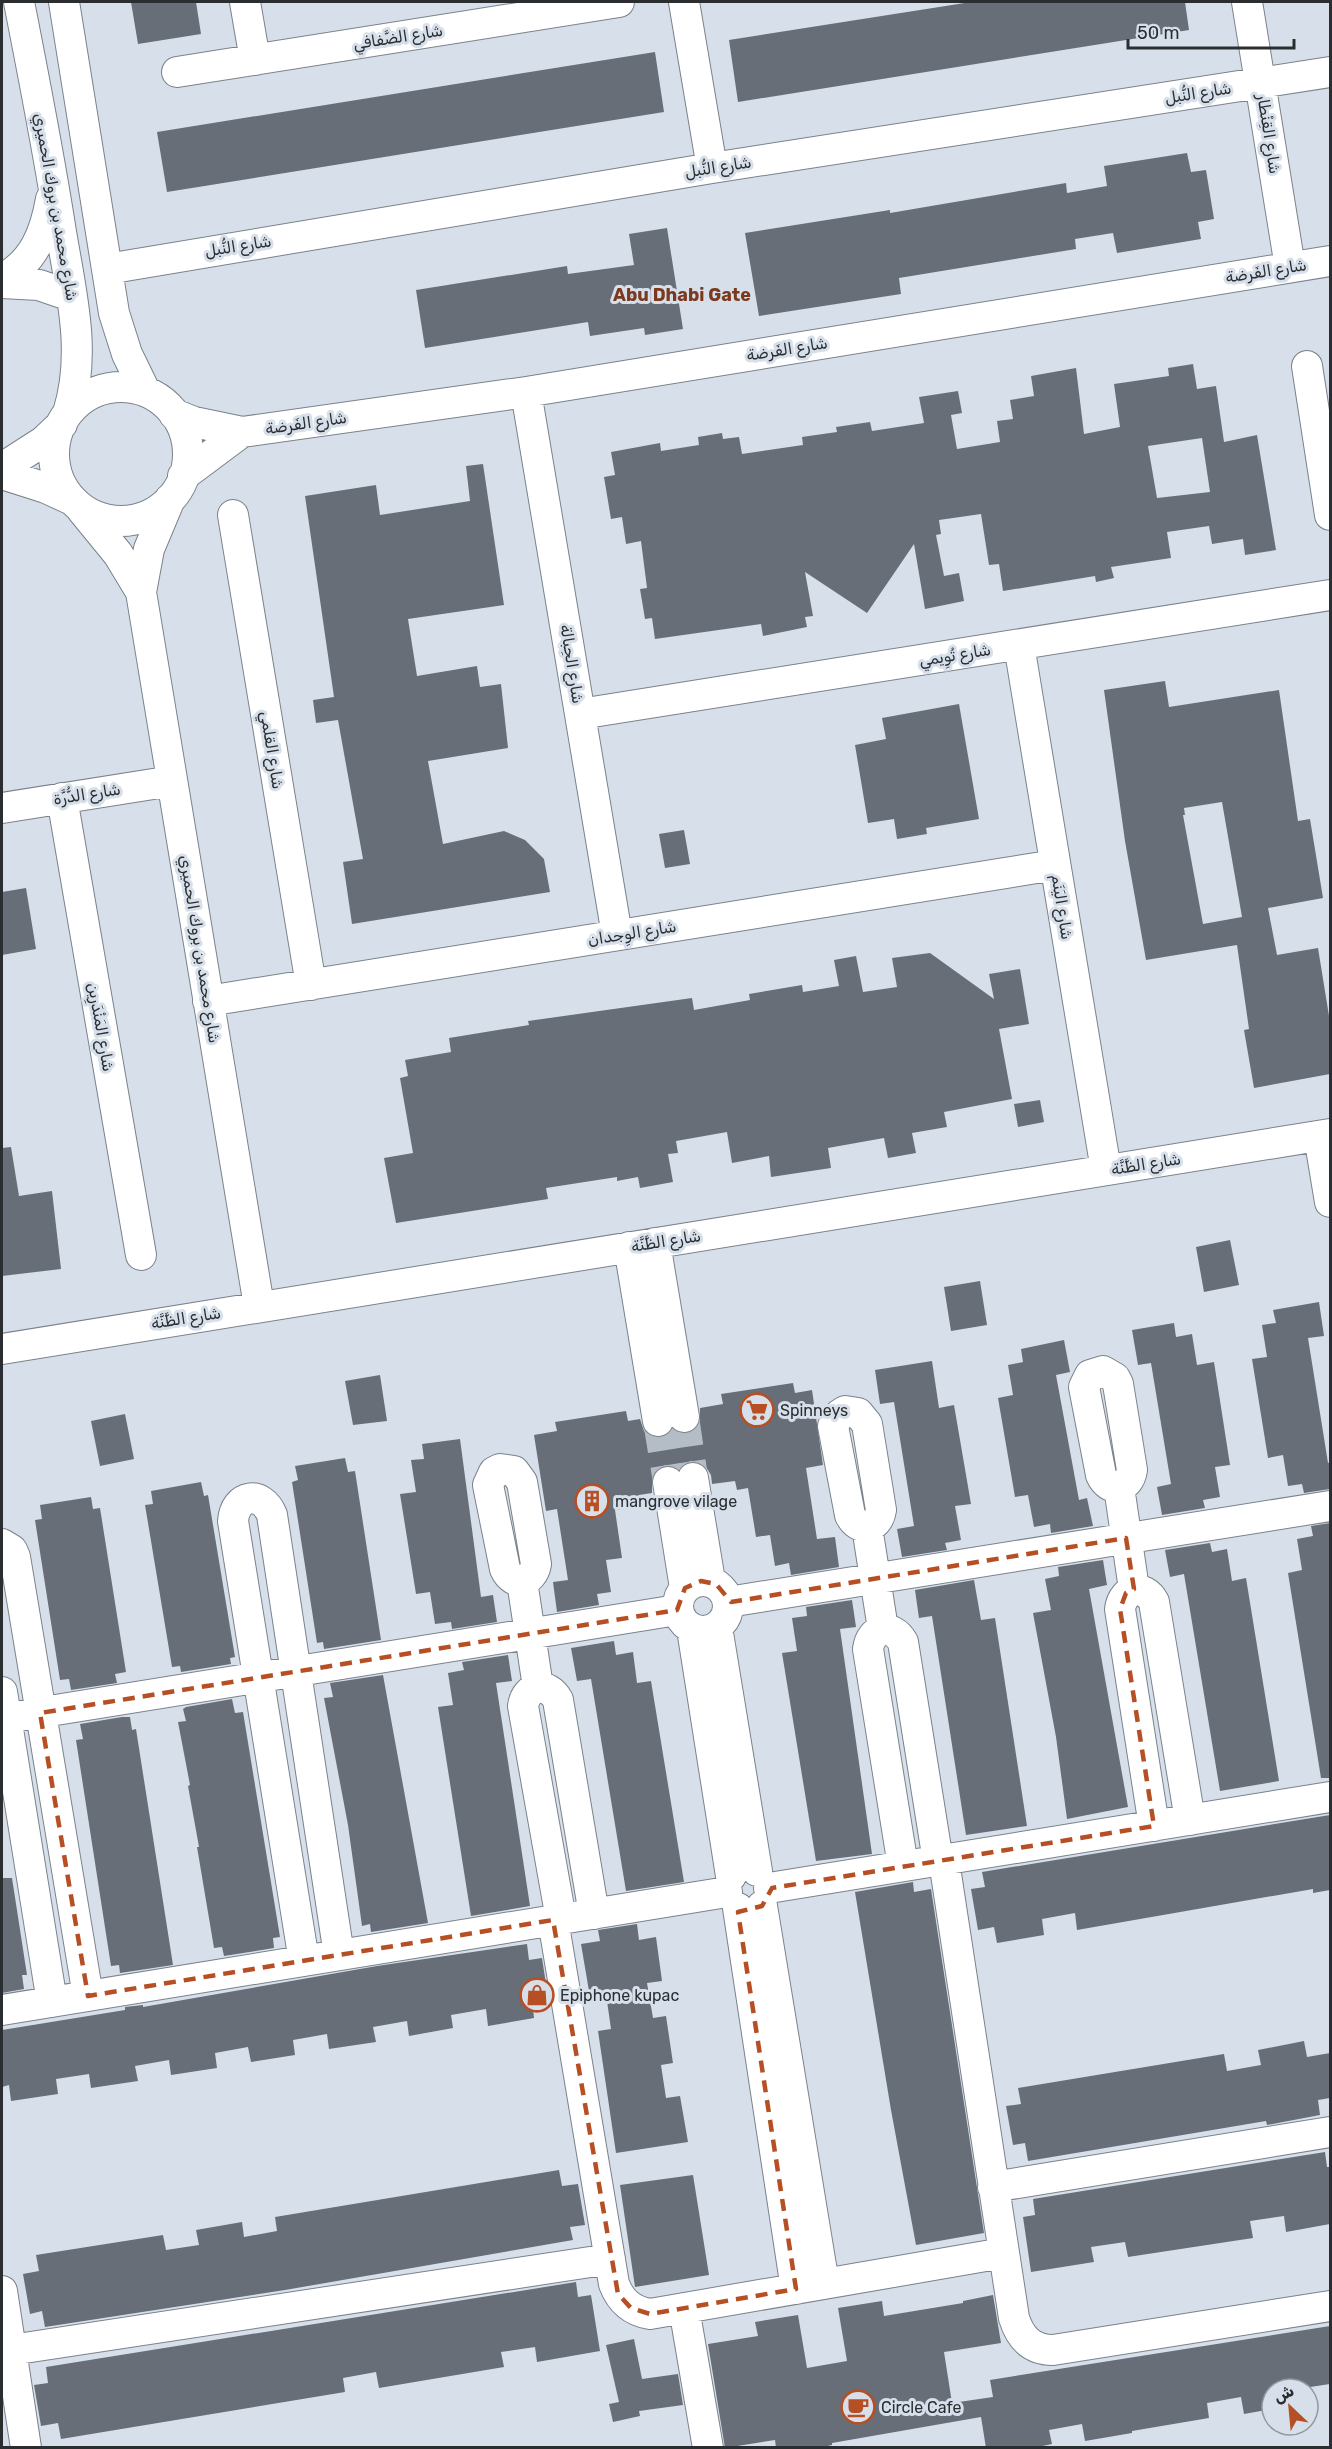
<svg xmlns="http://www.w3.org/2000/svg" width="1332" height="2449" font-family="Rubik,Vazirmatn,sans-serif">
	<rect width="100%" height="100%" fill="#d7e0ea"/>
	<!-- building -->
	<path fill="#676e77" fill-rule="evenodd" d="M131 2H196L201 34 138 44Z
		M971 2H1185L1189 30 738 102 729 40Z
		M655 52 664 112 167 192 157 132Z
		M1187 153 1191 172 1206 170 1214 219 1198 222 1201 239 1117 253 1113 233 1075 239 1076 249 899 278 901 294 759 316 745 233 890 210V213L1066 183 1067 193 1107 186 1104 166Z
		M667 228 683 329 645 335 644 328 590 336 588 322 425 348 416 290 567 266 568 274 634 265 629 234Z
		M1193 364 1197 389 1216 386 1224 442 1257 435 1276 550 1245 555 1243 539 1212 544 1209 526 1167 532 1171 558 1111 567 1114 578 1096 582 1095 576 1003 591 999 564 989 565 981 514 939 520 941 534 936 535 944 576 959 573 964 601 925 609 914 544 867 613 805 572 813 616 805 617 807 627 763 636 761 624 655 639 652 618 645 619 640 589 647 588 641 541 626 544 622 517 611 519 604 477 615 475 611 452 660 443 661 451 699 445 698 437 722 433 723 439 739 437 742 454 803 445 802 437 837 432 836 427 870 422 872 431 924 423 919 397 958 391 962 413 951 415 957 449 1000 442 997 421 1013 419 1010 400 1034 396 1031 376 1076 368 1084 434 1120 427 1114 384 1169 376 1168 368ZM1202 438 1210 492 1157 498 1148 446Z
		M483 464 504 605 408 619 417 676 477 666 480 687 501 684 508 748 428 761 443 844 504 831 525 840 544 859 550 892 352 924 343 862 363 859 338 720 316 723 313 700 334 697 305 496 376 485 380 515 470 501 466 466Z
		M1165 681 1169 707 1279 690 1298 821 1310 819 1323 898 1268 908 1277 955 1318 948 1330 1022V1074L1254 1088 1244 1030 1249 1029 1237 945 1146 960 1125 841 1104 690ZM1222 802 1242 917 1203 924 1183 815H1185L1184 808Z
		M959 704 979 819 926 828 927 834 897 839 894 819 868 823 855 745 886 739 882 718Z
		M684 830 690 864 665 868 659 834Z
		M26 888 36 949 2 955V892Z
		M930 953 994 999 989 974 1020 969 1029 1024 999 1029 1012 1099 944 1112 947 1127 912 1133 916 1153 888 1158 884 1138 828 1148 831 1168 771 1177 769 1156 732 1163 727 1132 676 1141 678 1153 668 1154 673 1182 640 1188 638 1177 617 1181V1177L546 1188 548 1199 396 1223 384 1158 413 1153 400 1078 408 1076 405 1060 451 1052 449 1038 529 1025 528 1021 692 998 694 1010 750 1000 749 994 802 985 803 992 839 986 834 960 856 956 863 992 897 987 892 958Z
		M1040 1100 1044 1122 1018 1127 1014 1104Z
		M11 1147 19 1196 52 1191 61 1269 2 1276V1148Z
		M1230 1240 1239 1285 1204 1292 1196 1247Z
		M980 1281 987 1325 951 1331 944 1287Z
		M1319 1302 1324 1336 1308 1338 1328 1463 1330 1462V1489L1304 1493 1302 1484 1288 1486 1283 1455 1268 1458 1252 1359 1267 1357 1262 1325 1276 1323 1273 1310Z
		M1174 1323 1176 1337 1192 1334 1197 1365 1214 1362 1230 1465 1215 1467 1220 1497 1203 1500 1205 1508 1162 1515 1157 1487 1171 1484 1151 1363 1138 1365 1132 1330Z
		M1064 1340 1070 1372 1056 1375 1079 1500 1087 1498 1093 1526 1051 1533 1050 1524 1034 1527 1028 1495 1015 1497 998 1398 1013 1395 1008 1365 1023 1362 1021 1349Z
		M932 1361 939 1408 954 1405 971 1504 955 1506 961 1540 945 1543 947 1550 902 1557 897 1529 914 1526 894 1402 880 1404 875 1370Z
		M380 1375 387 1421 353 1425 345 1381Z
		M793 1383 795 1393 812 1390 823 1465 806 1468 817 1539 835 1537 839 1567 791 1575 789 1563 775 1566 770 1535 756 1537 748 1488 737 1490 735 1481 712 1484 711 1475 706 1467 699 1462 691 1461 683 1464 679 1469 666 1465 658 1468 652 1476V1493L639 1495 641 1506 615 1510 622 1558 606 1560 611 1592 597 1594 599 1605 557 1612 553 1582 568 1580 557 1509 546 1511 534 1435 557 1431 555 1422 626 1411 628 1421 640 1419 644 1431 651 1437 661 1438 673 1429 679 1433 687 1434 695 1430 700 1424V1408L723 1404 721 1394Z
		M125 1414 134 1459 100 1466 91 1421Z
		M460 1439 481 1597 493 1595 497 1622 452 1629 451 1622 435 1624 430 1592 416 1594 400 1494 416 1492 411 1460 424 1459 422 1444Z
		M345 1458 348 1472 355 1471 381 1640 324 1649 323 1642 317 1643 292 1482 298 1480 295 1466Z
		M201 1482 204 1496 208 1495 235 1657 230 1658 231 1664 181 1672 180 1666 172 1667 145 1505 153 1504 151 1491Z
		M91 1497 93 1509 100 1508 126 1672 115 1674 117 1683 71 1690 69 1679 60 1680 35 1520 42 1519 40 1505Z
		M1330 1523V1778H1321L1288 1573 1302 1570 1297 1539 1313 1536 1311 1526Z
		M1210 1543 1212 1552 1227 1549 1232 1581 1246 1578 1279 1781 1220 1791 1184 1574 1170 1577 1165 1550Z
		M1103 1560 1107 1585 1089 1589 1128 1807 1067 1819 1056 1737 1033 1613 1051 1610 1045 1579 1059 1576 1058 1567Z
		M974 1580 981 1620 995 1618 1027 1826 966 1835 932 1616 919 1618 915 1590Z
		M852 1600 856 1627 840 1629 872 1854 816 1861 782 1653 797 1651 792 1618 807 1616 806 1607Z
		M614 1641 616 1655 633 1652 637 1683 651 1681 684 1882 626 1891 591 1679 577 1681 571 1648Z
		M508 1655 512 1681 496 1683 530 1906 471 1916 438 1707 453 1705 448 1673 464 1670 462 1662Z
		M383 1675 428 1923 371 1932 370 1924 362 1926 348 1825 324 1698 333 1697 330 1683Z
		M232 1699 235 1713 243 1712 280 1937 273 1938 274 1948 224 1956 222 1947 214 1948 197 1847H199L188 1786 190 1785 178 1722 186 1721 183 1709 186 1707Z
		M122 1717H130L132 1730 136 1729 173 1965 120 1973 119 1965 111 1966 76 1740 83 1739 80 1724Z
		M1330 1815V1890L1313 1893V1889L1077 1930 1075 1913 1042 1919 1044 1935 997 1943 994 1927 978 1930 971 1889 985 1887 982 1872Z
		M2 1878H12L27 1975H22L24 1989 2 1993Z
		M913 1882 914 1892 931 1889 984 2233 916 2245 891 2110 855 1892Z
		M637 1924 639 1940 656 1937 662 1981 647 1983 653 2018 666 2016 673 2063 661 2065 666 2098 680 2096 688 2142 616 2153 598 2031 611 2029 606 1994 590 1997 581 1944 600 1941 598 1930Z
		M527 1944 529 1960 542 1958 548 1997 532 2000 534 2018 488 2026 486 2009 451 2015 453 2028 409 2036 407 2021 373 2027 376 2042 329 2049 327 2034 293 2040 295 2055 251 2062 248 2047 215 2053 217 2068 171 2075 169 2060 135 2066 138 2081 91 2088 89 2074 56 2079 58 2094 11 2101 9 2085 2 2087V2030L125 2010V2007L143 2005V2007L377 1966Z
		M1304 2041 1307 2057 1330 2053V2098L1318 2100 1320 2115 1267 2125 1266 2121 1028 2161 1025 2143 1013 2145 1006 2106 1021 2104 1018 2088 1224 2054 1227 2071 1261 2065 1258 2050Z
		M1325 2152 1327 2167H1330V2224L1286 2232 1284 2216 1250 2221 1253 2238 1128 2257 1125 2242 1091 2247 1094 2262 1031 2272 1023 2217 1035 2215 1033 2199Z
		M559 2170 562 2186 578 2184 585 2225 570 2227 573 2240 285 2290 45 2327 42 2311 30 2314 23 2274 39 2271 36 2255 163 2235 166 2250 199 2245 196 2230 242 2222 244 2237 277 2231 275 2217Z
		M693 2175 709 2275 635 2287 620 2185Z
		M576 2282 578 2297 591 2295 600 2351 537 2362 535 2347 501 2352 504 2367 379 2388 376 2372 343 2378 345 2392 61 2439 58 2423 41 2426 34 2385 48 2383 46 2367Z
		M993 2295 1001 2343 944 2352 952 2403 993 2397 990 2380 1330 2326V2384L1297 2389H1272V2409L1244 2414 1241 2397 1207 2403 1209 2418 1132 2431V2433L1085 2441 1082 2424 1049 2430 1052 2444 1033 2448H986L981 2417 832 2443V2445L819 2448H776L775 2440 725 2448 708 2344 758 2336 755 2322 798 2315 807 2368 847 2361 838 2308 882 2301 884 2316 963 2303V2301Z
		M634 2339 642 2379 678 2374 683 2405 639 2411 640 2416 613 2422 609 2404 619 2402 606 2345Z"/>
	<g fill="none" stroke-linecap="round" stroke-linejoin="round">
		<!-- minor-tunnel -->
		<path stroke="#b4bcc5" stroke-width="30" stroke-dasharray="30 15" stroke-linecap="butt" d="M684 1417 693 1478
			M658 1421 668 1482"/>
		<defs>
			<path id="minor" d="M19 2C34 78 49 155 61 232 71 292 87 353 68 413
				M64 2 114 313 127 354 145 391
				M245 2 255 60
				M684 2 712 168
				M1247 2 1290 267
				M177 72 619 2
				M107 269 712 168 1330 72
				M2 279C34 262 45 233 51 199
				M2 283 39 285 71 296
				M1307 366 1330 515
				M54 454a67 67 0 1 1 134 0a67 67 0 1 1-134 0Z
				M526 392 617 935
				M174 414 194 422 242 432 526 392 1330 261
				M2 468 44 441 62 424
				M2 474 46 488 70 499
				M183 476 242 432
				M170 499 149 549 141 592 259 1306
				M82 510 118 554 141 592
				M233 515 311 985
				M1019 645 1106 1170
				M580 714 1330 595
				M62 798 141 1255
				M2 808 172 781
				M208 1001 1055 865
				M1319 1136 1330 1202
				M655 1243 684 1417
				M629 1247 658 1421
				M2 1349 1330 1134
				M1103 1371 1115 1378 1118 1384 1132 1470C1129 1490 1109 1493 1101 1475L1084 1387 1090 1375Z
				M845 1411 858 1413 867 1424 881 1510C878 1530 858 1532 850 1515L833 1426 839 1415Z
				M500 1469 514 1471 522 1482 536 1564C533 1583 513 1587 505 1569L488 1485 494 1472Z
				M693 1478 710 1581
				M668 1482 685 1588
				M1119 1487 1134 1589
				M867 1527 883 1629
				M2 1544 12 1550 15 1557 88 1996
				M678 1606a25 25 0 1 1 50 0a25 25 0 1 1-50 0Z
				M522 1581 538 1687
				M728 1602 1330 1506
				M717 1627 757 1871
				M692 1629 731 1876
				M2 1692 52 2002
				M6 1718 677 1610
				M1154 1826 1120 1609C1123 1588 1144 1583 1154 1602L1190 1820
				M944 1861 1014 2318C1020 2337 1031 2350 1053 2350L1330 2306
				M903 1866 868 1649C871 1627 892 1623 903 1642L938 1861
				M769 1888 1330 1797
				M762 1906 824 2284
				M738 1908 796 2289
				M561 1919 523 1706C526 1685 548 1681 558 1700L594 1914
				M553 1920 614 2284C621 2302 632 2311 650 2314L1003 2253
				M304 1961 233 1521C235 1494 262 1490 272 1515L339 1955
				M2 2010 727 1892
				M993 2187 1330 2132
				M2 2291 26 2448
				M684 2308 708 2448
				M11 2350 610 2259"/>
		</defs>
		<!-- minor casing -->
		<use href="#minor" stroke="#7a828b" stroke-width="32"/>
		<!-- minor -->
		<use href="#minor" stroke="#fff" stroke-width="30"/>
	</g>
	<!-- marked area -->
	<path fill="none" stroke="#b64f24" stroke-width="4.5" stroke-dasharray="12 8" stroke-linejoin="round" d="M1126 1538 1134 1589 1126 1593 1120 1609 1154 1826 772 1888 762 1906 738 1912 796 2289 650 2314 631 2308 618 2294 553 1920 88 1996 40 1713 677 1610 685 1588 701 1581 716 1584 731 1602Z"/>
	<!-- icons -->
	<defs>
		<symbol id="supermarket-ring" viewBox="-11 -11 22 22"><circle r="9.5" fill="#d7e0ea" stroke="#b64f24" stroke-width="1.5"/><path d="M-6-5.5h2.5l.6 2H6L4.5 2H-2.5L-4.4-4H-6ZM-1.5 3.2a1.3 1.3 0 1 0 .1 0ZM3 3.2a1.3 1.3 0 1 0 .1 0Z" fill="#b64f24"/></symbol>
		<symbol id="building-ring" viewBox="-11 -11 22 22"><circle r="9.5" fill="#d7e0ea" stroke="#b64f24" stroke-width="1.5"/><path d="M-4-6H4V6H1V3H-1V6H-4ZM-2.5-4.3h1.7v1.8h-1.7ZM.8-4.3h1.7v1.8H.8ZM-2.5-1h1.7V.8h-1.7ZM.8-1h1.7V.8H.8Z" fill="#b64f24"/></symbol>
		<symbol id="shop-ring" viewBox="-11 -11 22 22"><circle r="9.5" fill="#d7e0ea" stroke="#b64f24" stroke-width="1.5"/><path d="M-5-2.5h2.3a2.7 3.5 0 0 1 5.4 0H5L5.5 6h-11ZM-1.5-2.5h3a1.5 2.3 0 0 0-3 0Z" fill="#b64f24"/></symbol>
		<symbol id="cafe-ring" viewBox="-11 -11 22 22"><circle r="9.5" fill="#d7e0ea" stroke="#b64f24" stroke-width="1.5"/><path d="M-5.5-4.5H6V0H3Q3 3.5 0 3.5H-2.5Q-5.5 3.5-5.5 0ZM3-3.2v2h1.7v-2ZM-6 4.5H4V6H-6Z" fill="#b64f24"/></symbol>
	</defs>
	<g fill-rule="evenodd">
		<use href="#supermarket-ring" x="738" y="1391" width="38" height="38"/>
		<use href="#building-ring" x="573" y="1482" width="38" height="38"/>
		<use href="#shop-ring" x="518" y="1976" width="38" height="38"/>
		<use href="#cafe-ring" x="839" y="2388" width="38" height="38"/>
	</g>
	<g text-anchor="middle" dominant-baseline="central" stroke-width="6" stroke-linejoin="round" paint-order="stroke">
		<!-- street labels -->
		<g font-size="16" fill="#2a2e31" stroke="#d7e0ea">
			<text transform="translate(398 37) rotate(-9)">شارع الضَّفافي</text>
			<text transform="translate(1198 93) rotate(-9)">شارع النُّبل</text>
			<text transform="translate(1269 134) rotate(81)">شارع القِنْطار</text>
			<text transform="translate(718 167) rotate(-9)">شارع النُّبل</text>
			<text transform="translate(56 207) rotate(80)">شارع محمد بن بروك الحميري</text>
			<text transform="translate(238 246) rotate(-9)">شارع النُّبل</text>
			<text transform="translate(1266 271) rotate(-9)">شارع الفَرضة</text>
			<text transform="translate(787 349) rotate(-9)">شارع الفَرضة</text>
			<text transform="translate(306 423) rotate(-8)">شارع الفَرضة</text>
			<text transform="translate(955 655) rotate(-9)">شارع تُوِيمي</text>
			<text transform="translate(572 664) rotate(81)">شارع الحِبالة</text>
			<text transform="translate(272 750) rotate(81)">شارع القلمي</text>
			<text transform="translate(87 794) rotate(-9)">شارع الدُّرَّة</text>
			<text transform="translate(1062 907) rotate(81)">شارع اليَنَم</text>
			<text transform="translate(632 933) rotate(-9)">شارع الوِجدان</text>
			<text transform="translate(200 949) rotate(81)">شارع محمد بن بروك الحميري</text>
			<text transform="translate(101 1027) rotate(80)">شارع المَنْدَرِين</text>
			<text transform="translate(1146 1164) rotate(-9)">شارع الظَّنَّة</text>
			<text transform="translate(666 1241) rotate(-9)">شارع الظَّنَّة</text>
			<text transform="translate(186 1318) rotate(-9)">شارع الظَّنَّة</text>
		</g>
		<!-- poi labels -->
		<g font-size="16" fill="#2a2e31" stroke="#d7e0ea" text-anchor="start">
			<text x="780" y="1410">Spinneys</text>
			<text x="615" y="1501">mangrove vilage</text>
			<text x="560" y="1995">Epiphone kupac</text>
			<text x="881" y="2407">Circle Cafe</text>
		</g>
		<!-- neighbourhood labels -->
		<g font-size="18" font-weight="bold" fill="#7b391e" stroke="#d7e0ea">
			<text x="682" y="295">Abu Dhabi Gate</text>
		</g>
	</g>
	<!-- border -->
	<rect width="1332" height="2449" fill="none" stroke="#2a2e31" stroke-width="6"/>
	<!-- north arrow -->
	<g transform="translate(1290 2407) rotate(334)"><circle r="28" fill="#d7e0ea" stroke="#9299a0" stroke-width="1.5"/>
	<path d="M0-4.5L10 22L0 15L-10 22Z" fill="#b64f24"/>
	<text y="-9" font-size="16" font-weight="bold" text-anchor="middle" fill="#2a2e31">ش</text>
	</g>
	<!-- scale -->
	<path d="M1128 39v9h166v-9" fill="none" stroke="#2a2e31" stroke-width="3"/>
	<text x="1137" y="39" font-size="18" fill="#2a2e31" stroke="#d7e0ea" stroke-width="4.5" paint-order="stroke">50 m</text>
</svg>
